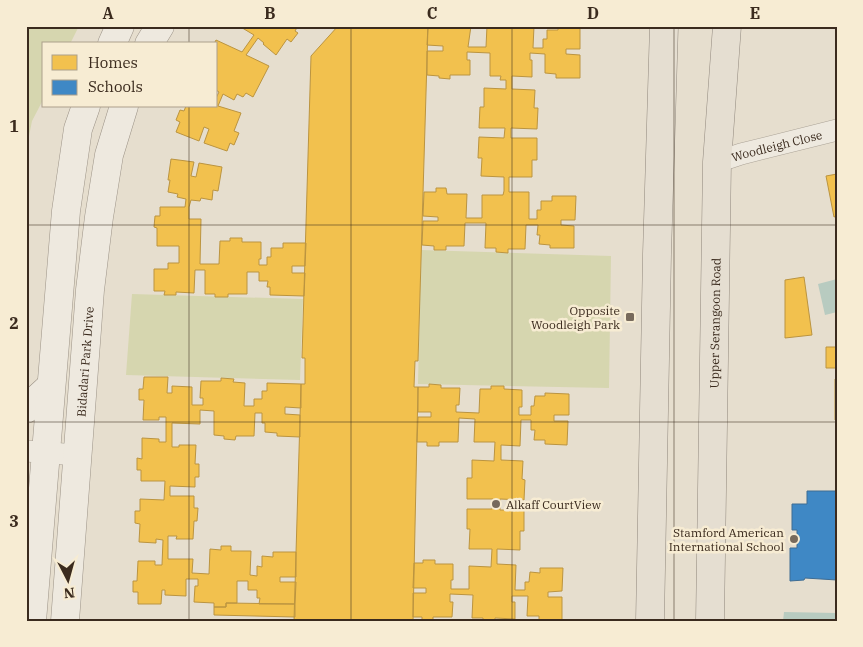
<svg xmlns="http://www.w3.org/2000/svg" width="863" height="647" font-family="'IBM Plex Serif',serif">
	<rect width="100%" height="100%" fill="#e6dece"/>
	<!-- green -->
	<path fill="#d6d6af" d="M26 26H79L70 44H44V98L32 121 26 151Z
		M421 250 611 256 609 388 418 384Z
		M132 294 303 299 300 380 126 375Z"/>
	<!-- water -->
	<path fill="#b8cbc0" d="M837 279V312L825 315 818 284Z
		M784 612 837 613V621H783Z"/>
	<!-- homes -->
	<path fill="#f2c14e" stroke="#bb9440" d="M239 26H298L295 31 298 33 291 42 287 39 276 55 263 44 264 43 258 38 246 55 269 66 253 97 246 93 243 97 237 94 234 100 223 94 218 106 241 113 234 131 239 133 234 145 230 143 227 151 204 143 209 129 204 127 199 141 176 132 180 122 176 120 180 110 184 111 186 106H216V98L219 92 216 90V44H214L216 40 242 52 254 35Z
		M338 26H428L418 361H415L414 387H418L413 621H294L301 384H305V358H302L311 56Z
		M428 26H471L468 47H486L487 26H534L533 48H543V39H547V30H558V26H580V49H566V54L580 55V78H556V74L545 73V54L530 53V60H532V77L512 76V89L535 90 534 108H538L537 129 511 128V138H537V160H532V177H509V192H529V219H537V210H541V201H552V196H576L575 220H561V225L574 226V248H550V245L539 244 540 235H537L538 225H526L525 249H508V253L496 252V248H485L486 223H465L464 246H446V250H434V246L422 245 423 221H438V217L423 216 424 192H436V188H446L447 194H467L466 218H482V195H503L504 191V177L481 176 482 158H478L479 137 504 138 505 128H479L480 107H484V88L506 89V80H500L501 76H490V53L467 52V60H470V75H450V79L439 78V76L427 75V51H443V46L427 45Z
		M171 159 194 162 191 176 196 177 199 163 222 167 218 191 213 190 212 200 201 198 200 201 191 200 189 207V219H201L200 264H219L220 241H230V238H242V242H261V259H259V265H267V257H271V248H283V243H306L305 266H292V273H305L304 296 270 295V287H267L268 281H259V272H247V294H228V297H215V294H205V270H195L194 293 176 292V295H164L165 291H154V269H168V263H179V246H157V228L154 227 155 216H160V207H185L186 199 177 197 178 194 168 192 170 180H168Z
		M837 174V216L834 217 826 176Z
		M804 277 812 335 785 338V280Z
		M826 347H837V368H826Z
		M144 377H168L167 393H172V386L192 387V405H203V398H200L201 381H221V378L234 379 233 382 245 383 244 406H254V399H262V391H267V383L301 384V408L285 407V414L300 415V437L277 436V433L265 432V423H262V413H255L254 436H236L235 440 224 439V436L214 435V411L200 410V424L172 423V447H179V445H196L195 464H199V477H195V487L170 486V496H194V508H198L197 521H194L193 539H176L177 536H168V559H193L192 573 209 574 210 549 221 550V546H231V551H251L250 575 257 576V566L262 567V556L273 557V552H296V577H280V582H296L295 604H259L260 598H257V590H248V581H237V603H226V607H214V603L194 602 195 586H198V579H186V596L165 595V590H162L161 604H138V592H133V581H137L138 561H155V565H162L163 540 156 539V543L139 542 140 524 135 523V511H140V499L164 500 165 481H141V470H137V458L142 459V438L159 439V442H166V417H159V420H143L144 400H139V389H143Z
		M835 379H837V420H835Z
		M429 384 441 385V388H460L459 405H456V412L479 413 480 389H491V386H504V389L522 390V407H519V415H531V406H534L535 396H545V393L569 394V415H554V421H568L567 445 545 444V440H534L535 430H531V420H521L520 446 501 445V460L523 461 522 479 525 480 524 500 500 499V510H524V531H520V550L497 549V564L516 565 515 590H525V582H529L530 572 540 573V568H563L562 591 548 592V597H562V620H539V616H527L528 596H512V602H515V619L495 618V621H483V618H472L473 595 450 594V602H453L452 617H433V621L422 620V617H413V593H426V588H413L414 563H423V560H435V564H453V580H451V589H469V566L491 567 492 549H469L470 529H467V509H492L493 499H467V478H472V460L494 461 495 442H474L475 419 459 418 458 442H439V446H427V442H417L418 417H431V412H418V387H429Z
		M226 603 295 604V617L214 615V607H226Z"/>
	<!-- schools -->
	<path fill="#3f88c5" stroke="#3e6c93" d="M807 491H837V580L805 578 804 580 790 581V548H797V530H792V504H807Z"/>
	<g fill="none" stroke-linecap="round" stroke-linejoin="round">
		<defs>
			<g id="street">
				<path id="s1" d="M717 162 741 154 837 130"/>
				<path d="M26 451 76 455"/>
			</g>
			<g id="secondary">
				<path d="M112 44 120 26"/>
				<path d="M149 44 160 26"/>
				<path d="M26 409 51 386"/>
				<path d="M32 621 66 211 78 129 86 106"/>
				<path id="s2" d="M65 621 90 290 99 217 109 155 124 106"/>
			</g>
			<g id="primary">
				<path d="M650 621 657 254 664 26"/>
				<path id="s3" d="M710 621 717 162 727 26"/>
			</g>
		</defs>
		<!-- street casing -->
		<use href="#street" stroke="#aba397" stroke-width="22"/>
		<!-- secondary casing -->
		<use href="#secondary" stroke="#9b9286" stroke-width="29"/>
		<!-- primary casing -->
		<use href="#primary" stroke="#91887d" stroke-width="29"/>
		<!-- street -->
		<use href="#street" stroke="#eee9df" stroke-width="21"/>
		<!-- secondary -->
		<use href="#secondary" stroke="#eee9df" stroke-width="28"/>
		<!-- primary -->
		<use href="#primary" stroke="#e5ded1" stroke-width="28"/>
	</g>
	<!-- grid -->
	<path fill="none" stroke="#3b2b1e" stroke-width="1" stroke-opacity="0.55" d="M189 26V44M351 26V621M512 26V621M674 26V621M189 106V621M26 225H837M26 422H837"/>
	<!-- markers -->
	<g fill="#776a5c" stroke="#f7ecd3" stroke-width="2">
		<rect x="625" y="312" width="10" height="10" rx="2.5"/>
		<circle cx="496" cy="504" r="5"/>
		<circle cx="794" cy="539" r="5"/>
	</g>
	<g text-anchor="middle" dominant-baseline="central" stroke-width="5" stroke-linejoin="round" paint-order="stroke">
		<!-- street labels -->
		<g font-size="12" fill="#3b2b1e" stroke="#f7ecd3">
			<text stroke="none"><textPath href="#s1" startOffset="62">Woodleigh Close</textPath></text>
			<text stroke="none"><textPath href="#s3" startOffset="298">Upper Serangoon Road</textPath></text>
			<text stroke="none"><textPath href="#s2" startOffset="260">Bidadari Park Drive</textPath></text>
		</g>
		<!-- poi labels -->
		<g font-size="12" fill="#3b2b1e" stroke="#f7ecd3" text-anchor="end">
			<text x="620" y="310">Opposite<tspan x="620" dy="14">Woodleigh Park</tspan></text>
			<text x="506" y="504" text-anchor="start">Alkaff CourtView</text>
			<text x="784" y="532">Stamford American<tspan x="784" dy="14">International School</tspan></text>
		</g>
	</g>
	<!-- border -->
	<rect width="863" height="647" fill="none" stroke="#f7ecd3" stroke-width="55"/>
	<!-- legend -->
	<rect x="42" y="42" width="175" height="65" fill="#f7ecd3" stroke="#ac9f8b"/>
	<rect x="52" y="55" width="25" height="15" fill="#f2c14e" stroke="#ac9f8b"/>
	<text x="88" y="68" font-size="15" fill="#3b2b1e">Homes</text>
	<rect x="52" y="80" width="25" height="15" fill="#3f88c5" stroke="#ac9f8b"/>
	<text x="88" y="92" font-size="15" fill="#3b2b1e">Schools</text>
	<!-- north arrow -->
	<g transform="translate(68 580) rotate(174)" stroke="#f7ecd3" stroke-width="4" paint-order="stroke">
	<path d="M0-4L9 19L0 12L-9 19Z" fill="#3b2b1e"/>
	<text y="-8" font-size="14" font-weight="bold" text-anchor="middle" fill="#3b2b1e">N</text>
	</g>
	<rect x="28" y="28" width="808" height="592" fill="none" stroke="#3b2b1e" stroke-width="2"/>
	<g font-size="16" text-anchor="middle" font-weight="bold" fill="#3b2b1e">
		<text x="108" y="19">A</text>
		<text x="270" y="19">B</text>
		<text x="432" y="19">C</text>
		<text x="593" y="19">D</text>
		<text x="755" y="19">E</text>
		<text x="14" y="132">1</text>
		<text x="14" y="329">2</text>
		<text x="14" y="527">3</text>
	</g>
</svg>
